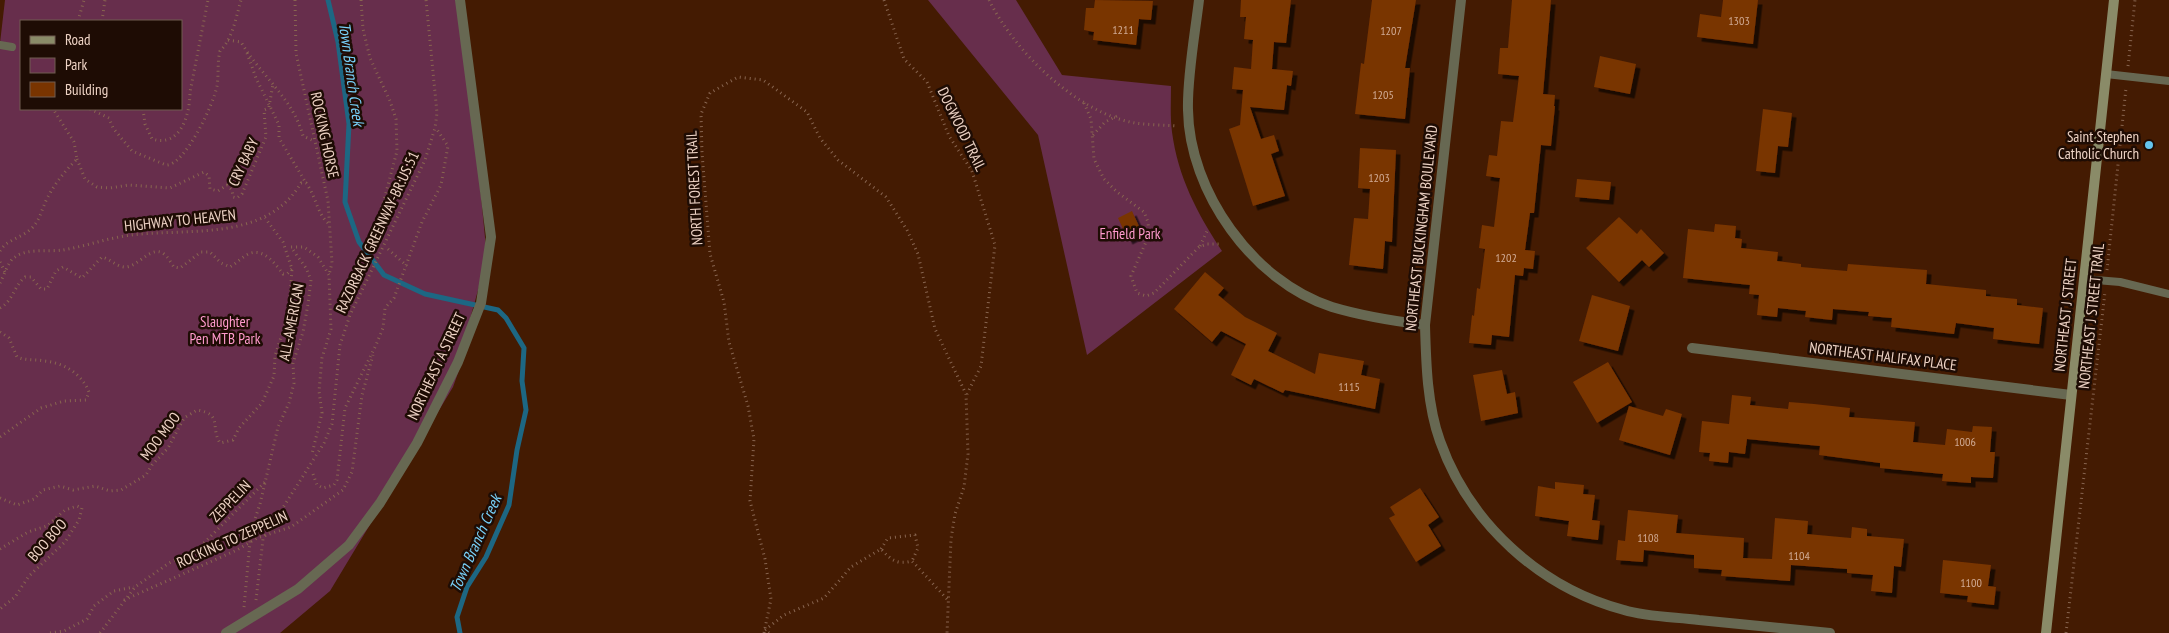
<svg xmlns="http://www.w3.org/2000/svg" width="2169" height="633" font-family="'PT Sans Narrow',sans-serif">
	<defs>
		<filter id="shadow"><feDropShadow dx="4.5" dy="4.5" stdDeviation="0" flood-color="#0009"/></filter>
	</defs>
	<rect width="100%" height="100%" fill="#441b02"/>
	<!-- green -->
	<path fill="#672e4c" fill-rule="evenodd" d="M5 0H462L487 258 463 344V359L453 387 330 591 280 633H0V43ZM21 21H181V109H21Z
		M928 0H1016L1062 75 1171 86C1171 101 1170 117 1172 132 1178 177 1197 213 1222 251L1087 355 1038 135Z"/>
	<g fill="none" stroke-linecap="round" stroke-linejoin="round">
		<!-- stream -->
		<path stroke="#1d6783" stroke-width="5" d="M328 0 338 42 349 124 345 202 359 242 384 275 425 294 498 310 506 318 524 348 522 381 526 410 517 450 509 505 486 557 467 587 457 617 460 633"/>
	</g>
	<!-- building -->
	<path fill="#793400" filter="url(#shadow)" d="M1095 0 1153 1 1151 20 1139 19 1136 45 1093 40 1094 32 1084 30 1086 8H1094Z
		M1241 0H1291L1286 43 1274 42 1272 69 1293 71 1291 86 1287 85 1284 110 1250 107 1261 139 1274 135 1279 151 1271 154 1285 196 1253 206 1229 129 1240 125 1243 90 1232 89 1234 67 1251 69 1253 40 1244 39 1246 17H1240Z
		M1372 0H1416L1405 68H1410L1405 119 1355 114 1361 63 1364 64Z
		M1512 0H1551L1543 94 1555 95 1554 106H1555L1551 146 1541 145 1534 213H1530L1525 250 1535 251 1533 269 1524 268 1523 276 1515 275 1509 337 1492 335 1491 345 1469 343 1472 315 1474 316 1477 288 1480 289 1485 249 1479 248 1482 225 1494 227 1500 178 1486 176 1489 155 1497 156 1501 121 1513 122 1519 76 1498 74 1500 48H1508Z
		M1723 0H1758L1753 44 1697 37 1700 14 1721 17Z
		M1600 56 1636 64 1630 94 1594 87Z
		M1763 109 1792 113 1788 147 1778 146 1775 173 1756 171Z
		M1360 148 1396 150 1392 242 1385 241 1383 269 1349 265 1354 218 1368 219 1370 189 1358 188Z
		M1577 179 1611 182 1609 200 1575 197Z
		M1132 211 1142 233 1128 240 1118 218Z
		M1619 217 1637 234 1641 229 1664 253 1649 267 1642 260 1619 282 1586 248Z
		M1715 224 1736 226 1735 238 1742 239 1741 248 1778 252 1777 261 1801 264V267L1847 271 1848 264 1927 270 1926 284 1986 290V296L2017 299V305L2043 308 2039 344 1993 339 1994 328 1956 323 1954 334 1891 327 1892 318 1868 316 1869 312 1833 309 1832 320 1805 317 1806 311 1778 308 1777 317 1757 315 1759 295 1749 294 1750 285 1683 278 1688 229 1714 232Z
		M1205 272 1224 288 1218 295 1245 317 1277 333 1268 351 1315 374 1319 353 1364 361 1361 375 1380 379 1375 409 1285 390 1283 393 1254 379 1251 385 1231 375 1246 344 1221 331 1212 342 1174 309Z
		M1592 295 1630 306 1618 351 1579 341Z
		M1608 362 1632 402 1597 423 1573 382Z
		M1502 370 1507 394 1515 392 1518 413 1481 421 1473 375Z
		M1732 395 1751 397 1750 405 1788 409 1789 402 1814 404 1850 408 1849 417 1915 422 1913 442 1945 445 1947 429 1972 432 1973 426 1992 427 1990 452H1995L1993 478 1971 477V483L1942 481 1943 474 1880 468V463L1819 455 1820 446 1747 439 1745 454 1729 452 1728 463 1709 461 1710 453 1699 452 1702 421 1729 424Z
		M1629 406 1663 416 1666 409 1682 414 1670 455 1619 440Z
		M1555 482 1584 485 1583 494 1595 495 1592 520 1600 521 1598 540 1567 536 1569 521 1535 516 1538 486 1555 489Z
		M1420 488 1439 517 1428 525 1441 546 1416 562 1389 518 1395 515 1390 507Z
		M1628 510 1678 515 1676 533 1744 538 1743 558 1772 559 1775 518 1808 521 1807 534 1851 538 1852 527 1867 529V536L1904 539 1901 567 1894 566 1892 593 1871 591 1873 575 1847 573V569L1791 565 1790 581 1721 576 1722 570 1694 568V555L1644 550 1643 562 1616 560 1618 540 1625 541Z
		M1943 560 1991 565 1988 586 1996 587 1994 605 1967 602 1968 596 1940 593Z"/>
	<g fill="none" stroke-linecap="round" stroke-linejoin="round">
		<!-- path -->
		<path stroke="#886550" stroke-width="3" stroke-dasharray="1 4" stroke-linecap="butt" d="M295 0 296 53 328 201 332 263 329 275
			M361 0 363 29 370 58 390 101 396 119 397 151 378 223 382 237
			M884 0 904 59 927 82 949 136 972 171 995 245 981 366 967 394
			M989 0C1015 52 1077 113 1135 123 1149 125 1164 125 1178 126
			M78 21 84 0
			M102 21 105 0
			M228 40 241 42C260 75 293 98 303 136L314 141
			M247 53 256 78 279 125V138L306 183
			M2128 66 2135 0
			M1084 103 1091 119 1094 159 1104 179 1117 192 1144 212 1148 222 1149 235 1131 276 1137 293 1146 296 1154 293 1199 247 1207 244H1221
			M269 107 273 84
			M90 109 109 118 113 128 132 151 166 165C185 166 214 103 217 86 219 74 217 63 220 51 233 38 236 17 241 0
			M143 109 145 124 152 139C181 148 190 114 190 92L208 0
			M1093 135 1105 122 1117 116
			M77 159 85 179 97 187 110 188 129 185 170 188 204 172 209 176 210 189 218 191 227 185 232 190 233 197 237 198 242 194 266 137 264 110 269 108
			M1200 246 1208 229
			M388 249 407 266
			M0 251C6 240 21 238 31 229 41 220 42 206 49 195 56 182 66 170 77 159L74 142 53 109
			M0 262 6 274
			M2107 270 2126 88
			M0 283C4 276 8 261 15 257 27 248 49 252 63 250 86 246 108 238 131 235 189 228 266 242 301 183H306C316 196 317 214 329 224
			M0 308C13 301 14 286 25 277H31L41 289H47L56 271 63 267 82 278 102 257C110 259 116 266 124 267 138 268 151 244 164 254 168 257 171 263 174 267L180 268 201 252H210L221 263 230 267C237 263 244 255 251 253 265 249 276 265 283 274H287L292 269
			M0 332 9 338 17 357C27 361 35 359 45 361 64 363 82 374 89 392L86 400 64 401 41 408 0 437
			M313 474 317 485 323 488 334 485 337 480 345 408 376 345 383 328 385 308 394 298 422 222 441 185 448 146 436 128
			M0 498 17 505 34 499 43 490 60 486 73 490 95 486 110 491 121 490 146 475 152 465 168 448 184 418 197 410C223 414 210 427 220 443L233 440 239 428 262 403 274 376 275 356 289 312 292 269 283 242 265 218
			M0 549 28 532 47 526 65 510 77 506 82 508 79 520 65 542 29 576 15 597 0 609
			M881 549 888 538 915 535 918 548 912 561
			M124 600 237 550 257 538 291 527 343 490 352 472 362 395 373 355
			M256 600 263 539 324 443 332 424 340 345 350 315 425 160 435 128 437 113 426 0
			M244 607 251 531 260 504 278 427 289 403 294 383 293 363 303 332 308 304 311 280 306 268 291 247H304L318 257 329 275 331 329 322 358 319 391 322 413 312 454
			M50 633 64 631 87 619 94 606 114 591 134 587
			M100 633 135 587 169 563 198 549 265 482
			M764 633 771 599 765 559 750 501 754 439 748 406 729 342 724 302 710 254 702 153 701 114 710 93 738 77 763 80 807 112 820 138 838 160 886 197 907 230 918 254 935 329 966 394 968 454 964 487 955 514 951 539 947 633
			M769 633 765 630 784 615 824 598 851 567 881 549C891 560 897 565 912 561L947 599
			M2066 633 2105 292"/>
		<!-- lane -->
		<path stroke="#676852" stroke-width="8" d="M0 45 12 47
			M2106 74 2169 81
			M2084 279 2120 282 2169 294"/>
		<!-- street -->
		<path stroke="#676852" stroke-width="10" d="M1199 0C1195 34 1187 77 1188 110 1189 191 1253 282 1332 307 1362 316 1393 321 1425 325
			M1461 0 1425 325C1426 362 1427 405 1440 441 1469 523 1540 588 1624 610 1647 617 1675 617 1699 620 1743 624 1786 629 1830 633
			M1692 348 2071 395
			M226 633 298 589 349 545 380 503 417 443 458 362 481 303 491 237 460 0"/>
		<!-- secondary -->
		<path stroke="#8a8b68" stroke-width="10" d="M2046 633 2114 0"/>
	</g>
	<!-- markers -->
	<circle fill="#65c5ee" stroke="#1e0c04" stroke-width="2" cx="2149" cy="145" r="5"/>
	<g text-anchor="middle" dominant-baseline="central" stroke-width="5" stroke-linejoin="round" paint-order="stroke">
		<!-- number labels -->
		<g font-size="12" fill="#d1ab94">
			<text x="1739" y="20">1303</text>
			<text x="1123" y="29">1211</text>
			<text x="1391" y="30">1207</text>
			<text x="1383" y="94">1205</text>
			<text x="1379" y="177">1203</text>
			<text x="1506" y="257">1202</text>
			<text x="1349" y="386">1115</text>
			<text x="1965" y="441">1006</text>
			<text x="1648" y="537">1108</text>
			<text x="1799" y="555">1104</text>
			<text x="1971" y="582">1100</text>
		</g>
		<!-- street labels -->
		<g font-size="15" fill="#eed3c5" stroke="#1e0c04">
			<text transform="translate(962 129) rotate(64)">DOGWOOD TRAIL</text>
			<text transform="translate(325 135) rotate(78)">ROCKING HORSE</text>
			<text transform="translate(243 162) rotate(-65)">CRY BABY</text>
			<text transform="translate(694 188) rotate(-93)">NORTH FOREST TRAIL</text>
			<text transform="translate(180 220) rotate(-6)">HIGHWAY TO HEAVEN</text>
			<text transform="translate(1421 228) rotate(-84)">NORTHEAST BUCKINGHAM BOULEVARD</text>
			<text transform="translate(377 232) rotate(-65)">RAZORBACK GREENWAY-BR:US:51</text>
			<text transform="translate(2065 315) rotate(-84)">NORTHEAST J STREET</text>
			<text transform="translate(2091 316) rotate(-84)">NORTHEAST J STREET TRAIL</text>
			<text transform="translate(291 322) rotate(-79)">ALL-AMERICAN</text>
			<text transform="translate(1883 356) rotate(7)">NORTHEAST HALIFAX PLACE</text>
			<text transform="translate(436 366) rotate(-65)">NORTHEAST A STREET</text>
			<text transform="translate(160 436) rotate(-53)">MOO MOO</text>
			<text transform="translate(230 501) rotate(-46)">ZEPPELIN</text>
			<text transform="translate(232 539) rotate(-24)">ROCKING TO ZEPPELIN</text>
			<text transform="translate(47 540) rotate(-49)">BOO BOO</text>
		</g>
		<!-- poi labels -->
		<g font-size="15" fill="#eed3c5" stroke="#1e0c04" text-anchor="end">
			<text x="2139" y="136">Saint Stephen<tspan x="2139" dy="17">Catholic Church</tspan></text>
		</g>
		<!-- park labels -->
		<g font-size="15" fill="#ff9acd" stroke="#1e0c04">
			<text x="1130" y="233">Enfield Park</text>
			<text x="225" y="321">Slaughter<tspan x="225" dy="17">Pen MTB Park</tspan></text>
		</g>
		<!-- water labels -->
		<g font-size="16" font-style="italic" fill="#78d0f8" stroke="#1e0c04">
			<text transform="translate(352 74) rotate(82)">Town Branch Creek</text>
			<text transform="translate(475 543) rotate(-66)">Town Branch Creek</text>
		</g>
	</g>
	<!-- legend -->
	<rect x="20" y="20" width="162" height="90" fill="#1e0c04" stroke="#715c51"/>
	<rect x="30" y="36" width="25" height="8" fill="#8a8b68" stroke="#715c51"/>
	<text x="65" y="45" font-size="15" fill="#eed3c5">Road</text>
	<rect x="30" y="58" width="25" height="15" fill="#672e4c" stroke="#715c51"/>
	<text x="65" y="70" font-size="15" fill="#eed3c5">Park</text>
	<rect x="30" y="82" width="25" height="15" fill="#793400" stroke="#715c51"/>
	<text x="65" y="95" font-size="15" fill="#eed3c5">Building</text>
</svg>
